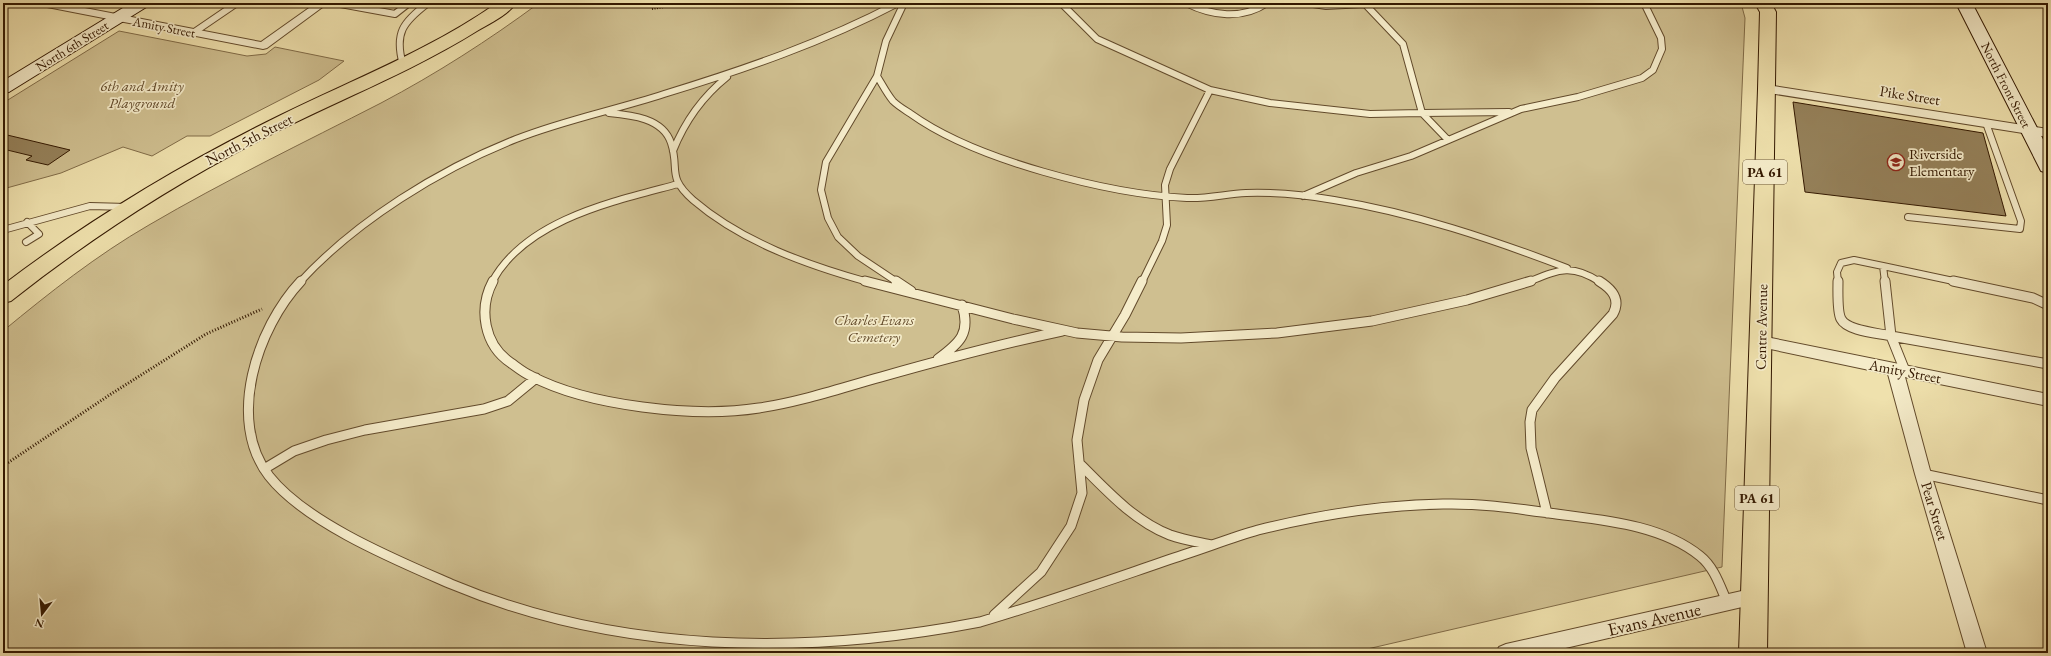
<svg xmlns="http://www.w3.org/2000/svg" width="2051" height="656" font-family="'EB Garamond',serif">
	<rect width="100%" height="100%" fill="#efe1ad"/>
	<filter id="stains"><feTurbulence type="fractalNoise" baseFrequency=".005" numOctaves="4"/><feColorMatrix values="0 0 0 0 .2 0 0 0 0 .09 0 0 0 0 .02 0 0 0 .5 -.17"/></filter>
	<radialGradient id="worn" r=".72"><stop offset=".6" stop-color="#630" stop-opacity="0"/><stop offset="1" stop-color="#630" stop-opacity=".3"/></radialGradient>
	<!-- green -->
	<path fill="#cfbf90" stroke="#816c48" d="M539 3H1741L1745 18 1722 567 1350 653H3V331C49 293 97 255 149 225 224 181 303 143 381 103 436 74 489 40 539 3Z
		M119 31 247 56 266 54 275 47 344 61 319 80 210 136H187L152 156 123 147 61 173 3 189V103Z"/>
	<!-- building -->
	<path fill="#95815a" stroke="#331800" d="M1793 102 1983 133 2006 216 1805 192Z
		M3 134 70 150 48 165 26 160 32 156 3 149Z"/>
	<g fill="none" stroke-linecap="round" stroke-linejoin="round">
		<defs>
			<path id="lane-far1" d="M335 3 395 14 409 3
				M1061 3 1097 39 1210 90 1270 103 1370 114 1422 113 1403 44 1364 3
				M1186 3C1212 16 1242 20 1267 3
				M1307 3 1326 6 1364 4
				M193 33 237 3
				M403 65C394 33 403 22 428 3
				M877 76C882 84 887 94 893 101 898 106 905 110 911 114 975 160 1108 194 1187 198 1207 199 1226 194 1246 193 1275 192 1305 195 1334 200 1414 213 1491 239 1567 268
				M609 113C631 115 663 118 671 143 680 170 666 176 693 200 742 242 807 265 868 282
				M1422 113 1509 112
				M1422 113 1448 140
				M673 151C685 121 702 97 727 77
				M1303 196 1356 173 1411 156 1521 109 1578 97 1642 78 1653 70 1662 49 1661 38 1644 3
				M1908 217 2020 229 2021 221 1986 123
				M3 230 90 206 127 207
				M26 242 39 234 27 222
				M1883 266 1958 282
				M300 282C356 221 440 169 516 139 564 120 615 110 664 94 743 70 824 42 898 3
				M492 282C526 219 615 201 678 184
				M897 282 858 256 838 237 828 218 821 190 826 162 877 76 886 41 904 3
				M1142 282 1162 241 1167 225 1165 185 1170 169 1210 90
				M1528 282C1558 270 1571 263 1600 282
				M1838 282 1837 272 1841 263 1854 260 1883 266 1885 282"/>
			<path id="lane" d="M301 281C257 328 226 420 269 476 306 523 396 560 451 584 618 654 805 656 980 622 1048 602 1115 578 1183 555 1208 547 1233 537 1258 530 1318 515 1381 505 1443 504 1478 503 1513 508 1549 513 1598 520 1659 523 1700 556 1714 567 1720 586 1727 602
				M493 281C478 309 484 345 511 363 518 368 524 373 531 376 588 406 695 418 759 408 800 402 841 388 881 377 941 360 1001 344 1062 331
				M865 281 1013 319 1077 333 1122 337 1181 338 1277 333 1372 321 1467 300 1531 281
				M896 281 911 291
				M1838 281C1838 290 1837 312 1841 319 1847 331 1878 333 1891 336
				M1885 281 1891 336
				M1953 281 2033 298 2048 305
				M1891 336 2048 364
				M1891 336 1905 371
				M938 359C960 343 971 333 962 305
				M1079 463C1106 490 1134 521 1170 535 1184 540 1198 542 1212 545
				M264 469 294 451 326 440 365 430 484 409 508 401 536 378
				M1923 474 2048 500
				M1547 513 1531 448 1530 422 1532 410 1555 378 1613 314C1621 299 1612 289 1599 281
				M994 615 1041 572 1071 526 1082 493 1077 440 1084 400 1098 360 1125 315 1142 281"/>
			<path id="street" d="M37 3H59L261 42 316 3H328L267 48 263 49 42 6Z
				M1767 85 2048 129V137L1763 92 1761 89Z
				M1761 336 2048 394V406L1905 377 1931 474 1987 653H1967L1915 474 1888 374 1756 346 1753 342 1756 338Z
				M1755 588 1762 590 1764 596 1762 602 1755 604 1544 653H1496L1499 647 1506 644Z"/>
			<path id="secondary" d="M131 3H150L148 6 9 92 3 93V81Z
				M1956 3H1972L2048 149V173L2041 171 2039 167Z"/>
			<path id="primary" d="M497 3H516C508 15 489 24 477 31 408 74 331 103 258 141 171 186 88 240 11 301L3 303V285C90 219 183 163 281 115 354 79 430 50 497 3Z
				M1755 3H1771L1776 12 1767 653H1739L1758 89 1760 12Z"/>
		</defs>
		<!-- lane-far1 casing -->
		<use href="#lane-far1" stroke="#624a2b" stroke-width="8"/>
		<!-- lane casing -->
		<use href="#lane" stroke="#624a2b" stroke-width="11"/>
		<!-- street casing -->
		<use href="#street" stroke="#624a2b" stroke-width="2"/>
		<!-- secondary casing -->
		<use href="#secondary" stroke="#331800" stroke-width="2"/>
		<!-- primary casing -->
		<use href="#primary" stroke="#331800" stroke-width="2"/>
		<!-- path-far1 -->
		<path stroke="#331800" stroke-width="2" stroke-dasharray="1 1.5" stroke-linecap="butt" d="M652 9 690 3"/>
		<!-- path -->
		<path stroke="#331800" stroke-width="3" stroke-dasharray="1 2" stroke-linecap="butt" d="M3 466 111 394 206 334 262 309"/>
		<!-- lane-far1 -->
		<use href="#lane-far1" stroke="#f5ecca" stroke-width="6"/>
		<!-- lane -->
		<use href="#lane" stroke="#f5ecca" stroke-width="9"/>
		<!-- street -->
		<use href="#street" fill="#f5ecca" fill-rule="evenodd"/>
		<!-- secondary -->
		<use href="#secondary" fill="#f5ecca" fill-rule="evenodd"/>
		<!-- primary -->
		<use href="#primary" fill="#efe1ad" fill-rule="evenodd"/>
	</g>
	<!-- icons -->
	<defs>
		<symbol id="school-ring" viewBox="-11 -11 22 22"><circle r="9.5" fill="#f5ecca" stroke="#8f2418" stroke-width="1.5"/><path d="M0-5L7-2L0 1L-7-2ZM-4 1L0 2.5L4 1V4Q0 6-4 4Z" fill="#8f2418"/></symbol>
	</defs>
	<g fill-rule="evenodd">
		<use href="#school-ring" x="1886" y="152" width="20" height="20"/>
	</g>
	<g text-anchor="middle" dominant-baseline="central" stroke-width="3.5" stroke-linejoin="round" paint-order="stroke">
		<!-- far-street labels -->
		<g font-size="13" fill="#331800" stroke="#f5ecca">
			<text transform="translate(164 27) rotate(11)">Amity Street</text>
			<text transform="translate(72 46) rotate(-32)">North 6th Street</text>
			<text transform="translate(2006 85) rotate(63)">North Front Street</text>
		</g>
		<!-- shield labels -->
		<g fill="#f5ecca" stroke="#6d583d" stroke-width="1">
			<rect x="1743" y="160" width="44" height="24" rx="3"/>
			<rect x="1735" y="486" width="44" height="24" rx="3"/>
		</g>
		<g font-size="14" font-weight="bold" fill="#331800">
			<text x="1765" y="172">PA 61</text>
			<text x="1757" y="498">PA 61</text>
		</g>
		<!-- park labels -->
		<g font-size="15" font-style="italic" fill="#624a2b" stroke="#f5ecca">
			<text x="142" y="85">6th and Amity<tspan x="142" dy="17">Playground</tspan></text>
			<text x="874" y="319">Charles Evans<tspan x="874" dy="17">Cemetery</tspan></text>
		</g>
		<!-- street labels -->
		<g font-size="15" fill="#331800" stroke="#f5ecca">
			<text transform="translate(1910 95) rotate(9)">Pike Street</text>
			<text transform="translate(249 139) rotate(-27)">North 5th Street</text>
			<text transform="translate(1761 327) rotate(-89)">Centre Avenue</text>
			<text transform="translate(1905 371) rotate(11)">Amity Street</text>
			<text transform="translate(1935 511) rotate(73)">Pear Street</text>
		</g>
		<!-- poi labels -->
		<g font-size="15" fill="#331800" stroke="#f5ecca" text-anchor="start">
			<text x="1909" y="153">Riverside<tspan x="1909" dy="17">Elementary</tspan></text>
		</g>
		<!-- near-street labels -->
		<g font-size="18" fill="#331800" stroke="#f5ecca">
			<text transform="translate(1654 619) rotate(-13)">Evans Avenue</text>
		</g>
	</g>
	<!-- margin -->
	<rect width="2051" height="656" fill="none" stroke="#efe1ad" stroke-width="16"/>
	<rect x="4" y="4" width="2043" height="648" fill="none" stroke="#331800" stroke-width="2"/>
	<rect x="8" y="8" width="2035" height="640" fill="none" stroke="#331800"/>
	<!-- north arrow -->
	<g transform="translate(42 614) rotate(196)" stroke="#f5ecca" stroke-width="3" paint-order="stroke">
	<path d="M0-3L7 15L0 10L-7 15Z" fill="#331800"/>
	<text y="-6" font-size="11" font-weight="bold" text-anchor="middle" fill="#331800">N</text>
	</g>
	<rect width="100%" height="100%" filter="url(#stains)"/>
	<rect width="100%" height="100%" fill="url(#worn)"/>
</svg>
